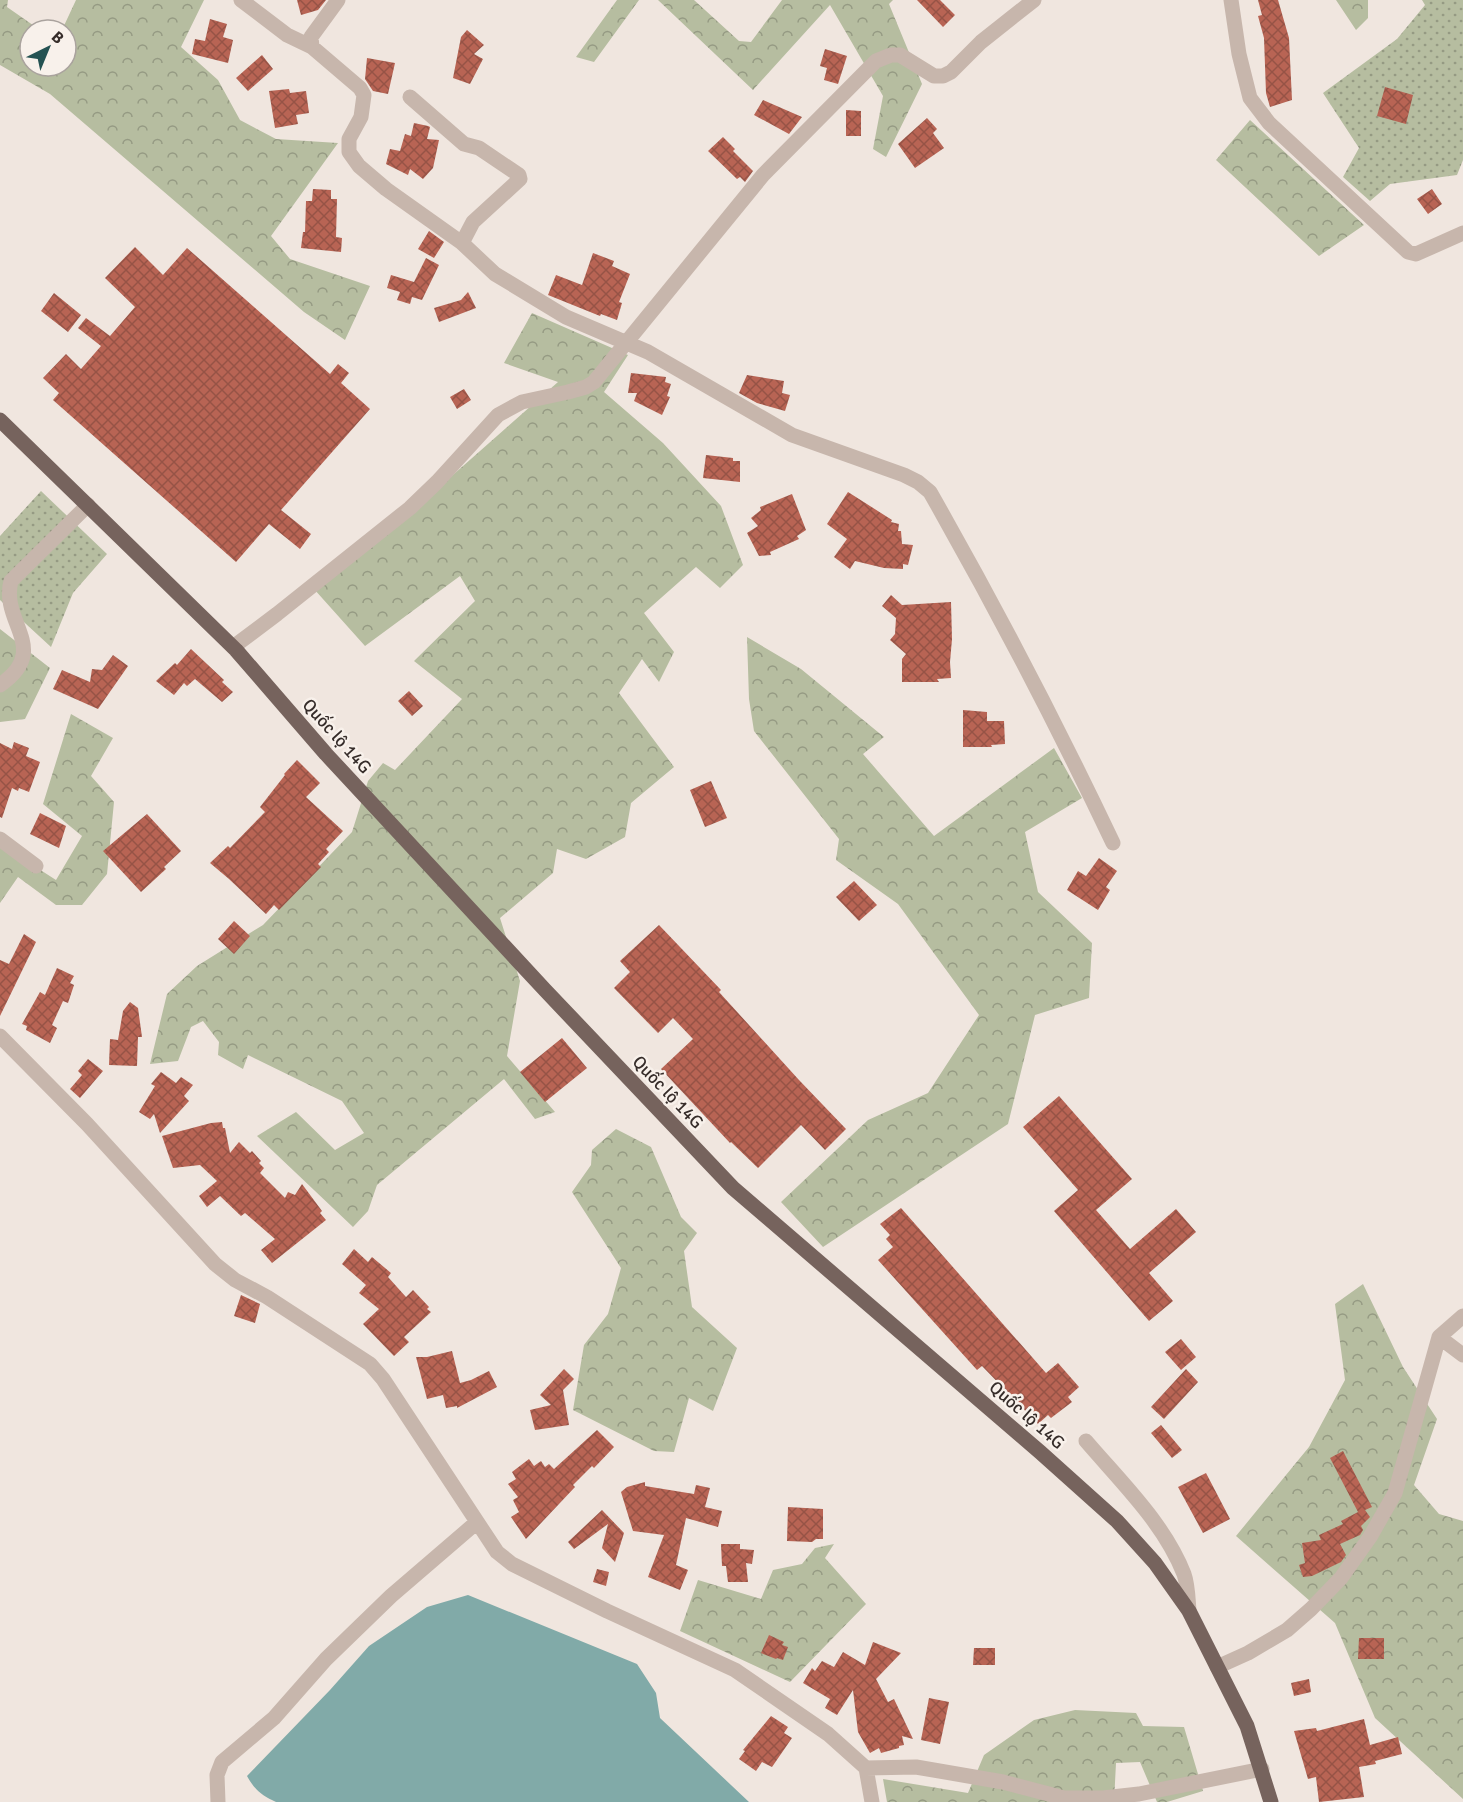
<svg xmlns="http://www.w3.org/2000/svg" width="1463" height="1802" font-family="Signika,sans-serif">
	<defs>
		<pattern id="green-dots" width="8" height="8" patternUnits="userSpaceOnUse" patternTransform="scale(1.5)"><rect width="8" height="8" fill="#b6bda0"/><path d="M2 2h.1M6 6h.1" fill="none" stroke="#959a83" stroke-width="1.8" stroke-linecap="round"/></pattern>
		<pattern id="forest-crowns" width="20" height="18" patternUnits="userSpaceOnUse" patternTransform="scale(1.5)"><rect width="20" height="18" fill="#b6bda0"/><path d="M2 6a3 3 0 1 1 6 0M12 15a3 3 0 1 1 6 0" fill="none" stroke="#959a83"/></pattern>
		<pattern id="building-cross-hatch" width="8" height="8" patternUnits="userSpaceOnUse" patternTransform="scale(1.5)"><rect width="8" height="8" fill="#b86454"/><path d="M0 0l8 8M0 8l8-8" fill="none" stroke="#965346"/></pattern>
	</defs>
	<rect width="100%" height="100%" fill="#f0e6df"/>
	<!-- green -->
	<path fill="url(#green-dots)" d="M1422 0H1463V160L1457 175 1390 184 1370 201 1343 177 1359 148 1323 93 1397 39 1425 5Z
		M41 491 107 554 73 593 51 647 0 600V536Z"/>
	<!-- forest -->
	<path fill="url(#forest-crowns)" d="M0 0H8L7 7 40 30H30V66H66V30H62L76 0H204L181 47 218 80 240 120 276 139 338 143 271 236 290 259 370 286 345 340 304 312 50 94 0 65Z
		M617 0H639L594 62 576 57Z
		M658 0H694L739 41 751 42 782 0H893L889 4 922 84 886 157 873 149 883 96 830 5 753 90Z
		M1336 0H1368V18L1356 30Z
		M1250 120 1364 225 1319 256 1216 160Z
		M532 313 628 355 604 392 663 443 721 506 743 565 720 588 696 567 644 613 674 652 659 682 642 659 619 693 674 767 631 803 625 837 586 859 557 849 553 873 500 918 520 981 507 1056 555 1112 535 1119 504 1079 377 1185 368 1211 353 1227 257 1136 296 1112 335 1150 364 1133 342 1101 248 1055 243 1069 218 1055 219 1042 203 1021 191 1027 178 1061 150 1064 167 994 197 966 263 925 352 832 368 781 383 763 395 770 462 699 414 661 475 601 460 576 365 646 314 589 420 504 558 382 504 363Z
		M0 629 50 668 25 719 0 722Z
		M747 637 801 669 884 737 863 754 934 836 1054 748 1082 798 1025 832 1038 892 1092 943 1089 998 1035 1015 1008 1124 823 1247 781 1202 868 1120 928 1093 979 1015 898 904 836 860 839 839 754 731 749 699Z
		M71 714 113 738 91 776 114 802 107 874 82 905H56L18 877 0 903V844L56 880 82 836 43 804Z
		M616 1129 651 1147 681 1217 697 1233 684 1251 692 1307 737 1348 713 1411 689 1398 674 1452 654 1451 573 1410 584 1345 608 1314 621 1268 572 1192 591 1165 592 1150Z
		M1363 1284 1403 1367 1437 1419 1414 1485 1439 1514 1463 1521V1799L1375 1718 1335 1623 1236 1536 1309 1447 1345 1380 1335 1304Z
		M834 1544 825 1558 866 1604 790 1682 680 1631 698 1580 761 1599 773 1570 802 1564 815 1548Z
		M1075 1710 1136 1713 1143 1726 1184 1727 1203 1791 1167 1802H1157L1140 1762 1116 1763 1114 1802H887L883 1779 968 1793 984 1755 1034 1720Z"/>
	<!-- water -->
	<path fill="#81aaa8" d="M468 1595 637 1664 656 1693 660 1718 749 1802H276C262 1796 254 1789 247 1776L330 1690 369 1646 427 1607Z"/>
	<!-- building -->
	<path fill="url(#building-cross-hatch)" d="M297 0H326L318 10 301 15Z
		M917 0H940L955 15 943 27Z
		M1258 0H1278L1289 38 1292 100 1270 107 1266 93 1264 38 1258 16 1262 15Z
		M210 19 227 24 223 37 233 40 228 63 192 54 195 39 205 41Z
		M467 30 484 45 474 54 483 59 470 84 453 78 461 37Z
		M825 49 847 56 838 84 824 80 827 68 820 66Z
		M262 55 273 69 248 91 236 78Z
		M367 58 395 63 388 94 373 91 365 79Z
		M1385 87 1413 95 1406 124 1377 116Z
		M289 89 290 93 306 91 309 113 296 115 298 124 275 128 269 91Z
		M763 100 802 117 789 134 754 115Z
		M846 110 861 111V136H846Z
		M927 118 937 129 933 133 944 148 915 168 898 144Z
		M414 123 428 126 430 127 427 139 439 140 433 168 423 179 410 169 408 175 386 164 390 149 400 151 405 134 411 136Z
		M723 137 735 149 733 151 753 171 745 182 740 177 737 179 708 151Z
		M313 189 331 190V199H337L336 237 342 238 341 252 301 248 303 232H305L306 201H312Z
		M1432 189 1442 204 1428 214 1417 199Z
		M429 231 444 242 434 258 418 249Z
		M135 247 163 275 187 248 330 374 338 364 349 373 341 383 370 409 281 510 311 534 300 549 269 524 236 562 53 400 59 393 43 378 66 354 81 369 101 346 78 328 86 318 110 336 135 307 105 278Z
		M593 253 614 261 612 266 630 274 619 302 622 303 617 320 601 314 600 316 548 295 556 275 582 285Z
		M426 258 439 265 422 300 412 297 410 304 397 300 400 292 387 288 391 275 414 282Z
		M468 292 476 308 439 322 434 308 461 300Z
		M54 293 81 315 68 332 41 311Z
		M631 373 666 377 665 382 671 384 667 396 670 397 662 415 634 401 637 393H628Z
		M747 375 784 381 782 393 790 395 785 411 757 403 739 393Z
		M464 389 471 400 457 409 450 397Z
		M706 455 733 458V461H740V482L703 478Z
		M848 492 892 520 891 522 899 524 898 531H901L902 544 913 545 908 565 903 564V569L884 568 855 561 850 569 834 557 847 539 827 524Z
		M792 494 806 530 797 536 799 539 770 552 771 555 759 556 747 533 758 526 751 518 761 510 760 507Z
		M891 595 902 605 951 602 952 639 950 662 951 678 937 679 939 682H902V659L906 654 890 640 895 634 896 618 882 606Z
		M191 649 224 680 222 682 233 692 222 702 195 679 187 686 184 683 174 695 156 681 175 663 177 665Z
		M113 655 128 666 98 709 53 689 62 670 90 682 92 669 102 670Z
		M409 691 423 706 412 716 398 701Z
		M963 710 987 712V721H1004L1005 744 991 745 992 747H963Z
		M14 742 29 748 26 756 40 762 29 792 19 788 18 791 12 788 2 818 0 817V743L12 749Z
		M297 760 320 783 306 797 343 831 326 849 329 852 318 864 321 867 279 910 274 905 266 914 229 879 210 863 228 846 230 848 265 812 260 807 285 775 284 774Z
		M711 781 727 818 705 827 690 790Z
		M40 813 66 826 59 848 30 834Z
		M147 814 181 851 164 867 166 869 141 892 103 851Z
		M1099 858 1117 871 1106 887 1110 890 1098 910 1067 890 1078 871 1086 876Z
		M854 881 877 905 859 921 836 897Z
		M234 921 250 936 234 954 218 939Z
		M659 925 721 990 719 992 799 1080 846 1129 825 1150 801 1125 758 1168 731 1142 730 1143 661 1069 693 1039 673 1018 658 1033 614 988 630 972 620 961Z
		M24 934 36 942 0 1016V960L9 964Z
		M57 968 74 976 70 983 74 985 68 1003 63 1001 52 1025 57 1028 50 1043 26 1030 27 1026 22 1024 40 992 45 995Z
		M130 1002 138 1008 142 1037H138L137 1066 109 1065 110 1039 118 1040 123 1011Z
		M562 1038 587 1068 545 1102 520 1072Z
		M88 1059 103 1071 80 1098 70 1089 82 1075 78 1071Z
		M161 1072 176 1083 181 1077 193 1085 184 1096 189 1101 160 1133 154 1114 150 1119 139 1112 155 1086 151 1084Z
		M1059 1096 1132 1179 1096 1210 1130 1249 1176 1209 1196 1232 1149 1273 1173 1301 1149 1321 1054 1211 1078 1190 1023 1127Z
		M222 1122 223 1128H225L230 1153 239 1142 250 1153 252 1151 261 1161 259 1163 264 1168 260 1173 285 1198 288 1192 295 1195 302 1184 322 1211 320 1213 326 1220 272 1263 261 1250 275 1239 245 1213 241 1216 220 1196 207 1207 199 1196 217 1181 200 1165 173 1168 162 1136 211 1123Z
		M901 1208 1046 1373 1058 1363 1079 1387 1068 1397 1072 1402 1051 1418 1048 1415 1038 1424 982 1366 977 1370 878 1260 893 1247 886 1239 890 1235 880 1224Z
		M354 1249 368 1262 372 1257 391 1273 388 1277 406 1297 413 1290 429 1307 427 1309 431 1312 404 1337 409 1342 394 1356 363 1324 379 1309 359 1293 366 1285 342 1264Z
		M241 1295 260 1304 255 1323 234 1316Z
		M1181 1339 1196 1357 1181 1370 1165 1352Z
		M452 1351 460 1383 471 1380 489 1371 497 1387 457 1408V1406L446 1408 443 1395 427 1399 416 1357H427Z
		M564 1369 574 1379 563 1390 569 1425 535 1430 530 1410 551 1405 540 1395Z
		M1186 1369 1198 1382 1164 1419 1151 1407Z
		M1161 1425 1182 1450 1172 1458 1151 1433Z
		M597 1430 614 1447 594 1468 592 1466 573 1485 575 1487 526 1539 511 1517 519 1512 513 1500 518 1497 508 1484 516 1479 512 1472 529 1459 534 1466 541 1461 545 1467 549 1464 554 1469Z
		M1343 1451 1372 1507 1365 1510 1370 1517 1361 1526 1363 1530 1360 1535 1340 1544 1346 1555 1341 1562 1312 1576 1303 1577 1299 1565 1305 1563 1302 1543 1321 1540 1319 1535 1343 1524 1341 1521 1358 1512 1330 1458Z
		M1206 1473 1230 1519 1203 1533 1178 1487Z
		M645 1482V1486L694 1494 696 1485 710 1488 705 1507 722 1511 718 1527 686 1518 676 1565 688 1570 680 1590 648 1577 664 1535 633 1531 621 1492 627 1487Z
		M788 1507 823 1509V1539H816L812 1542 787 1541Z
		M602 1510 624 1533 615 1562 602 1548 608 1524 574 1549 568 1542Z
		M721 1544H740V1549L754 1550 752 1564 746 1563 748 1582H728L726 1566H722Z
		M597 1569 609 1572 606 1586 593 1582Z
		M769 1635 784 1642 782 1645 788 1647 783 1660 777 1658 776 1659 761 1653Z
		M1359 1638H1384V1659H1358Z
		M873 1642 901 1653 876 1679 888 1702 894 1699 913 1739 902 1736 904 1745 899 1746V1748L881 1753 879 1748 870 1753 858 1732 853 1690 837 1715 825 1708 830 1699 803 1683 812 1668 815 1671 822 1661 834 1667 843 1652 865 1665Z
		M974 1648H995V1665H973Z
		M1309 1679 1311 1692 1294 1696 1291 1683Z
		M929 1698 949 1702 940 1744 921 1740Z
		M771 1716 788 1727 784 1733 792 1738 772 1767 762 1762 756 1771 739 1759 745 1751 743 1750Z
		M1364 1719 1370 1745 1398 1737 1402 1754 1375 1761 1376 1764 1359 1767 1364 1797 1319 1802 1316 1777 1308 1779 1294 1731 1316 1728 1317 1731Z"/>
	<g fill="none" stroke-linecap="round" stroke-linejoin="round">
		<!-- street -->
		<path stroke="#c7b6ac" stroke-width="15" d="M241 0 287 35 312 47
			M338 0 311 37 312 47 360 88 364 95 361 117 349 139V152L359 166 386 189 462 243 495 274 566 317 648 352 792 435 904 475 918 482 930 492C996 608 1056 723 1113 843
			M1231 0 1239 54 1250 98 1269 123 1408 252 1416 254 1463 233
			M410 97 464 144 479 148 519 175 520 179 473 222 462 243
			M233 647 277 614 410 508 437 482 498 415 522 402 568 392 586 387 594 382 763 175 876 61 891 55H900L934 76H943L951 72 981 42 1034 0
			M0 685C52 649 0 623 11 581L88 505
			M0 839 36 866
			M0 1036 87 1124 215 1264 235 1280 267 1297 370 1364 383 1379 497 1552 512 1564 607 1611 735 1670 828 1734 866 1768 872 1802
			M1439 1337 1463 1355
			M1086 1441C1121 1482 1164 1523 1184 1574 1188 1585 1188 1599 1189 1611
			M1217 1667 1248 1653 1287 1630 1311 1609 1341 1578 1370 1537 1395 1493 1439 1337 1463 1316
			M866 1768 916 1767 1003 1782 1064 1798H1103L1139 1794 1262 1769
			M218 1802 217 1775 222 1762 274 1718 326 1659 391 1596 477 1522"/>
		<!-- primary -->
		<path stroke="#76635d" stroke-width="15" d="M0 420 236 650 326 754 545 990 733 1188 1040 1452 1117 1521 1155 1563 1189 1611 1247 1726 1271 1802"/>
	</g>
	<g text-anchor="middle" dominant-baseline="central" stroke-width="5" stroke-linejoin="round" paint-order="stroke">
		<!-- street labels -->
		<g font-size="18" fill="#362d2a" stroke="#f8f1eb">
			<text transform="translate(337 736) rotate(48)">Quốc lộ 14G</text>
			<text transform="translate(668 1092) rotate(46)">Quốc lộ 14G</text>
			<text transform="translate(1027 1415) rotate(41)">Quốc lộ 14G</text>
		</g>
	</g>
	<!-- north arrow -->
	<g transform="translate(48 48) rotate(43)"><circle r="28" fill="#f8f1eb" stroke="#aaa39e" stroke-width="1.5"/>
	<path d="M0-4.5L10 22L0 15L-10 22Z" fill="#245252"/>
	<text y="-9" font-size="16" font-weight="bold" text-anchor="middle" fill="#362d2a">B</text>
	</g>
</svg>
